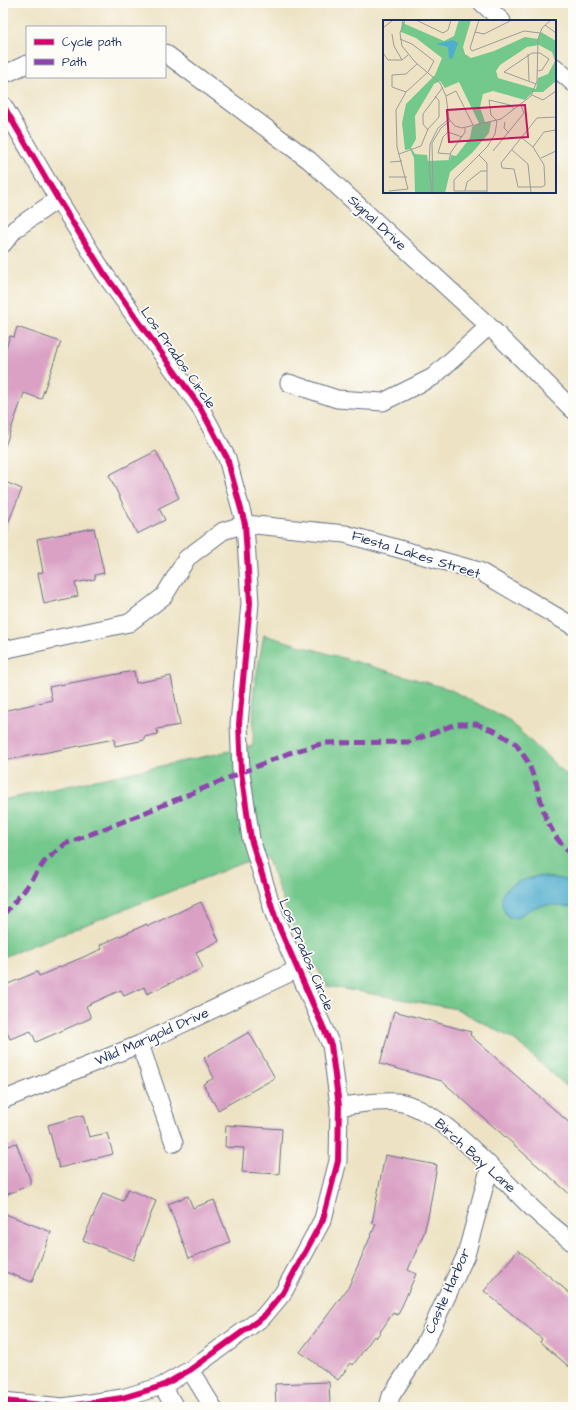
<svg xmlns="http://www.w3.org/2000/svg" width="576" height="1410" font-family="'Architects Daughter',sans-serif">
	<rect width="100%" height="100%" fill="#fdfcf7"/>
	<filter id="ink" filterUnits="userSpaceOnUse"><feTurbulence type="fractalNoise" baseFrequency=".025" numOctaves="2"/><feDisplacementMap in="SourceGraphic" scale="8" xChannelSelector="R" yChannelSelector="G"/><feConvolveMatrix kernelMatrix="1 2 1 2 8 2 1 2 1" color-interpolation-filters="sRGB"/></filter>
	<filter id="wash" filterUnits="userSpaceOnUse"><feTurbulence type="fractalNoise" baseFrequency=".012" numOctaves="4" result="noise"/><feDisplacementMap in="SourceGraphic" scale="16" xChannelSelector="R" yChannelSelector="G"/><feGaussianBlur stdDeviation="0.9" result="paint"/><feColorMatrix in="noise" values="0 0 0 0 0 0 0 0 0 0 0 0 0 0 0 0 0 1.4 0 .05"/><feComposite in="paint" operator="in"/></filter>
	<g filter="url(#wash)">
		<rect width="100%" height="100%" fill="#ede3c4"/>
		<!-- green -->
		<path fill="#73c88c" stroke="#477c75" d="M264 635 449 689 507 719 573 781V1092L515 1040 457 1009 327 986 290 920 266 854 3 957V800L253 746 254 688Z"/>
		<!-- water -->
		<path fill="#4fadce" stroke="#356e96" d="M538 876 561 879 573 883V906C566 908 561 906 554 905 539 904 529 909 517 918L508 917C489 889 515 882 538 876Z"/>
		<g id="blocks">
			<!-- building -->
			<path fill="#daa1c5" d="M17 327 61 342 41 399 24 393 5 446 3 445V356L10 336 14 337Z
				M156 451 179 498 159 508 165 520 137 534 109 475Z
				M3 481 22 489 4 533H3Z
				M94 528 104 573 95 575V579L75 583 78 596 44 604 38 573 43 572 37 539Z
				M134 671 136 683 171 676 180 725 157 729 158 734 144 737 145 740 115 746 114 739 3 761V711L52 700 49 687Z
				M201 902 219 941 196 952 203 968 147 994 144 987 124 996 121 990 86 1006 91 1018 36 1042 31 1031 10 1039 3 1023V986L37 972 39 976 102 949 100 945 147 924 148 926Z
				M394 1011 471 1032 470 1035 573 1126V1197L442 1081 380 1064Z
				M249 1032 275 1078 218 1110 203 1084 214 1078 204 1058Z
				M83 1115 89 1137 107 1133 113 1154 59 1168 48 1125Z
				M226 1125 282 1129 279 1174 242 1172 244 1148 225 1147Z
				M16 1143 30 1179V1185L3 1196V1148Z
				M385 1155 437 1165 429 1212 424 1233 408 1270 416 1274 398 1315 393 1313 376 1338 374 1336 353 1365 351 1363 338 1380 300 1352 348 1288 376 1224 372 1223Z
				M128 1189 156 1201 133 1260 83 1240 103 1193 123 1201Z
				M188 1196 193 1208 214 1200 230 1242 189 1258 168 1204Z
				M3 1213 51 1232 32 1282 3 1271Z
				M518 1250 573 1296V1370L540 1342 542 1339 484 1291Z
				M329 1382 330 1407H276L275 1384Z"/>
		</g>
	</g>
	<g filter="url(#ink)">
		<use href="#blocks" fill-opacity="0" stroke="#646e82" stroke-width="1"/>
		<g fill="none" stroke-linecap="round" stroke-linejoin="round">
			<defs>
				<path id="minor" d="M482 3 502 21
					M165 53 309 160 489 326 573 410
					M555 67 573 83
					M3 75 27 64
					M3 105 58 199 104 273 200 407 227 458 245 524 250 603 239 724 241 772 251 839 276 920 331 1045 339 1106 338 1161 323 1219 283 1293 263 1317 190 1370 162 1386 122 1398 63 1407 3 1401
					M3 244 15 229 58 199
					M289 383 337 399 383 402 433 377 489 326
					M3 650 129 623 164 596 187 558 223 531 245 524 345 534 479 571 573 626
					M140 1044 174 1143
					M3 1100 140 1044 298 969
					M339 1106C357 1105 379 1100 397 1102 438 1106 501 1178 531 1207 544 1220 559 1231 573 1243
					M190 1370 213 1407
					M162 1386 175 1407
					M388 1407 391 1396 425 1343 466 1255 490 1166"/>
			</defs>
			<!-- minor casing -->
			<use href="#minor" stroke="#646e82" stroke-width="19"/>
			<!-- minor -->
			<use href="#minor" stroke="#fff" stroke-width="17"/>
			<!-- quiet -->
			<path stroke="#8e44ad" stroke-width="5" stroke-dasharray="10 5" stroke-linecap="butt" d="M3 915 24 891 45 861 65 844 122 822 289 753 324 743 409 742 456 724H476L495 731 516 744 528 762 537 786 545 816 555 836 573 857"/>
			<defs>
				<path id="cycleway" d="M3 105 58 199 104 273 200 407 227 458 245 524 250 603 239 724 241 772 251 839 276 920 331 1045 339 1106 338 1161 323 1219 283 1293 263 1317 190 1370 162 1386 122 1398 63 1407 3 1401"/>
			</defs>
			<!-- cycleway casing -->
			<use href="#cycleway" stroke="#fdfcf7" stroke-width="8"/>
			<!-- cycleway -->
			<use href="#cycleway" stroke="#d6006c" stroke-width="6"/>
		</g>
	</g>
	<g text-anchor="middle" dominant-baseline="central" stroke-width="3.5" stroke-linejoin="round" paint-order="stroke">
		<!-- street labels -->
		<g font-size="14" fill="#1b2f5e" stroke="#fdfcf7">
			<text transform="translate(377 223) rotate(43)">Signal Drive</text>
			<text transform="translate(178 358) rotate(55)">Los Prados Circle</text>
			<text transform="translate(416 555) rotate(17)">Fiesta Lakes Street</text>
			<text transform="translate(306 955) rotate(67)">Los Prados Circle</text>
			<text transform="translate(152 1037) rotate(-24)">Wild Marigold Drive</text>
			<text transform="translate(475 1156) rotate(42)">Birch Bay Lane</text>
			<text transform="translate(448 1291) rotate(-66)">Castle Harbor</text>
		</g>
	</g>
	<!-- overview -->
	<g transform="translate(383 20)">
		<rect width="173" height="173" fill="#ede3c4"/>
		<path d="M19 0 22 4 61 21 71 16 76 0H88L80 27 82 34 88 38 111 31 142 17 155 19 158 12 173 21V61L160 72H150L142 80 110 71 100 74 97 87 102 102H108L106 113 89 133 67 152 62 173H32L31 138 27 129 22 130 19 103 23 84 52 55 59 38 33 18 18 12ZM156 25 169 32 172 41 165 54 155 58 153 69 115 58 113 51 117 45 144 27ZM57 61 62 68 76 62 96 103 89 107 87 118 73 136 68 135 67 140 45 141 44 135 32 134 28 128 33 119 32 96 51 64Z" fill="#73c88c" fill-rule="evenodd"/>
		<path d="M70 20 75 23 69 39 66 38 65 27 53 24Z" fill="#4fadce"/>
		<path fill="none" stroke="#999b9b" stroke-width="1" d="M22 0 17 13 19 26 32 42 57 63 63 76 66 99 72 106 79 108 118 99 148 76 154 61 155 19 159 8 168 0M33 0 60 13 65 10 68 0M96 0 87 28 89 31 141 11 157 13M162 5 173 13M0 8 10 0M92 12 101 14 129 0M9 14 11 26 19 40M0 33 5 40H19L25 35M145 34 146 61M0 40V56M153 64 121 52 149 33H157L166 39 159 50 154 51M23 72 9 67V55L23 54 34 44M149 75 160 80 173 71M63 76 73 71 90 105M122 102 121 108 126 113M45 110 40 104V94L60 67M139 118 150 127 161 145 162 165 159 167H135L131 149 119 148 118 143 154 98 173 97M150 127 161 112 173 110M129 130 145 144 148 173M110 131 141 93 138 85M16 134 38 126 45 109 56 97V81L52 76M67 134 55 133 60 117 65 112 79 117M96 135 104 143V173M158 138 173 131M66 140 68 132 82 112V108M7 142 19 141M6 157H24M6 171 25 169 14 127 13 90 23 72 45 52 51 41 29 24 17 19M82 171 84 162 98 151H104M104 171H71V160L104 127 112 114 114 101 108 95 106 80 127 85 131 89M49 172 46 148 47 124 55 108 66 99M50 172 49 123 58 108 67 101"/>
		<path fill="#c2185b" fill-opacity="0.15" stroke="#c2185b" stroke-width="2" d="M142 85 145 117 66 122 64 90Z"/>
		<rect width="173" height="173" fill="none" stroke="#1b2f5e" stroke-width="2"/>
	</g>
	<!-- margin -->
	<rect width="576" height="1410" fill="none" stroke="#fdfcf7" stroke-width="16"/>
	<!-- legend -->
	<rect x="26" y="26" width="140" height="52" fill="#fdfcf7" stroke="#a3aaba"/>
	<rect x="34" y="39" width="20" height="6" fill="#d6006c" stroke="#a3aaba"/>
	<text x="62" y="46" font-size="12" fill="#1b2f5e">Cycle path</text>
	<rect x="34" y="59" width="20" height="6" fill="#8e44ad" stroke="#a3aaba"/>
	<text x="62" y="66" font-size="12" fill="#1b2f5e">Path</text>
</svg>
